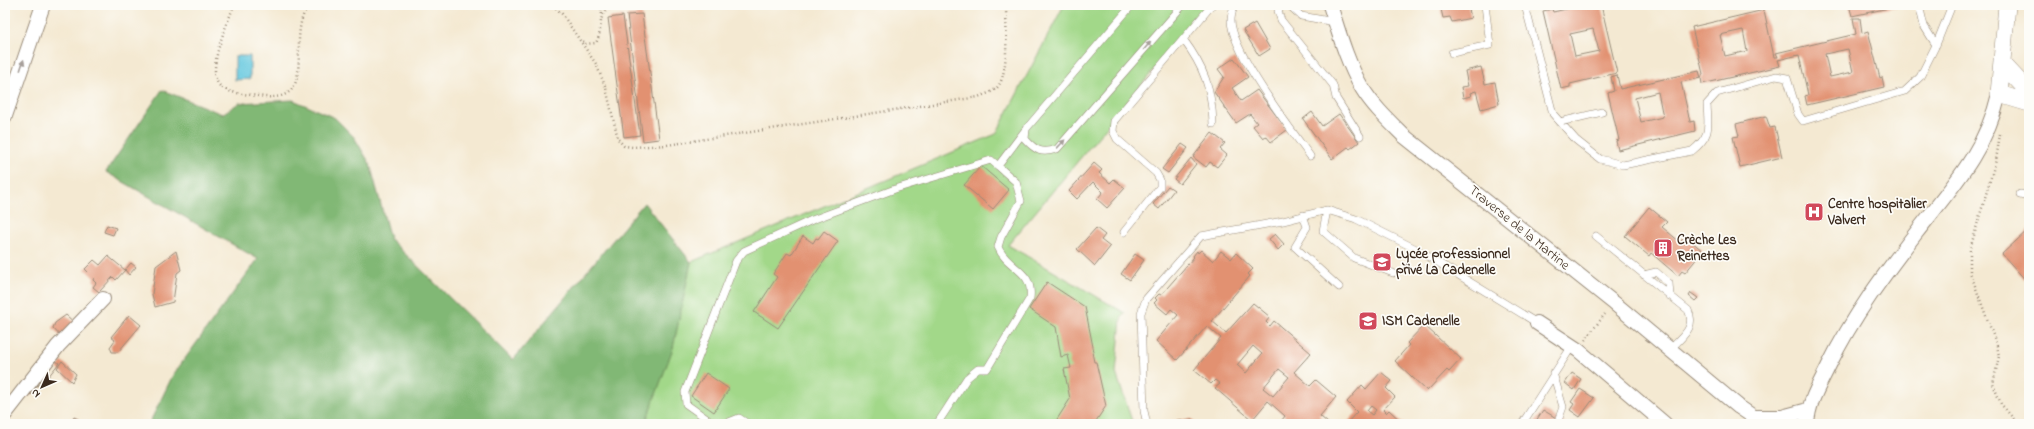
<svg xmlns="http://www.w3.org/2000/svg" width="2034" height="429" font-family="'Indie Flower',sans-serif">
	<rect width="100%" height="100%" fill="#fdfcf7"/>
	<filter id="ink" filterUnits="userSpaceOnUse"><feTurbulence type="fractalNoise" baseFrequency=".025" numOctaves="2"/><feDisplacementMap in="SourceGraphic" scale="8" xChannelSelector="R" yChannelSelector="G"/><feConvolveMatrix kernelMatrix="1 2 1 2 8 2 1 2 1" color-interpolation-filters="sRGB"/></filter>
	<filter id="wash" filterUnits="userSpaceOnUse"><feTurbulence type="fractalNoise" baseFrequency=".012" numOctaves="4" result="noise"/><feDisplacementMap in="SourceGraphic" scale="16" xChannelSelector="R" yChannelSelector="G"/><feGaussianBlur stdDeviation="0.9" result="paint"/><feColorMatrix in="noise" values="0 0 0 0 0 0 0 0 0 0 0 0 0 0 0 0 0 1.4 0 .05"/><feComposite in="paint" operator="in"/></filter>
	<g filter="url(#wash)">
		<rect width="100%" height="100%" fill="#f4e9d2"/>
		<!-- green -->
		<path fill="#a2d889" stroke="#6e8154" d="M1064 5H1208L1008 245 1125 313 1121 319 1116 373 1133 424H490L638 282 691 262 996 134Z"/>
		<!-- forest -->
		<path fill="#81b875" stroke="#5e714a" d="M162 90 222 114 239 103 293 100 335 118 354 137 370 164 390 239 513 360 644 203 691 262 673 348 645 424H149L173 375 258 259 106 172Z"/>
		<!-- water -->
		<path fill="#62c7df" stroke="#4e787e" d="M235 56H250V79L235 80Z"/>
		<g id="blocks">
			<!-- building -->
			<path fill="#e29171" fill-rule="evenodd" d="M1440 5H1468L1471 18 1452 22 1450 17 1443 18Z
				M1584 5H1601L1617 73 1570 84V87L1561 89 1543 11 1552 9 1553 12ZM1593 29 1599 51 1575 56 1570 34Z
				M1849 5H1898V6L1852 16Z
				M1764 10 1774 57H1778L1776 53 1856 34 1853 18H1860L1862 33 1868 31 1880 78 1882 77 1884 87 1807 105 1805 96 1808 95 1799 55 1778 60 1780 66 1702 84 1701 78 1703 74 1692 27ZM1743 30 1747 51 1725 56 1720 35ZM1848 49 1853 72 1830 77 1825 54Z
				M642 14 659 139 643 141 627 15Z
				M623 16 640 135 624 137 608 18Z
				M1255 23 1270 49 1259 56 1243 30Z
				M1234 58 1248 77 1232 88 1241 101 1257 90 1287 130 1271 142 1266 136 1263 138 1253 126 1257 123 1250 114 1236 123 1214 92 1224 77 1218 69Z
				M1481 67 1485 84 1495 82 1499 104 1481 109 1476 91 1470 93 1471 96 1463 98 1461 87 1468 86 1465 71Z
				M1699 71 1701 78 1681 82 1690 122 1694 121 1695 131 1618 150 1616 141 1619 140 1608 93 1614 91 1611 77 1617 75 1620 89ZM1658 92 1663 117 1641 122 1635 98Z
				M1312 112 1322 126 1339 114 1359 142 1350 149 1348 147 1332 159 1303 119Z
				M1766 116 1770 128 1775 127 1782 157 1740 167 1733 137 1739 136 1736 124Z
				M1212 133 1225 143 1220 149 1227 155 1217 167 1210 162 1206 167 1193 157Z
				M1182 144 1188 148 1168 173 1162 169Z
				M1191 158 1196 164 1180 184 1174 179Z
				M1094 163 1102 170 1099 173 1110 183 1114 179 1125 188 1107 208 1097 199 1103 192 1093 182 1077 199 1069 191Z
				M981 166 1009 190 993 209 964 185Z
				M1168 186 1174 190 1159 209 1153 204Z
				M1649 207 1667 222 1662 227 1680 242 1685 236 1703 251 1685 273 1682 271 1678 276 1651 253 1649 256 1625 236Z
				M107 225 116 228 113 235 104 232Z
				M1096 228 1105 235 1101 240 1110 247 1095 266 1077 249Z
				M2029 229V284L2002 254Z
				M824 231 838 241 778 328 754 312 777 277 773 274 787 253 791 255 803 236 813 243 816 238 818 239Z
				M1275 234 1284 244 1278 250 1269 239Z
				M1201 250 1213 261 1221 251 1231 259 1236 253 1253 269 1248 274 1250 276 1212 321 1226 333 1253 303 1270 317 1266 322 1270 326 1274 321 1311 353 1294 372 1310 386 1316 380 1336 397 1320 416 1329 424H1318L1315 421 1312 424H1279L1285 416 1268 401 1252 420 1215 388 1220 384 1215 380 1211 384 1194 370 1221 338 1207 326 1177 360 1156 341 1178 315 1171 309 1167 314 1154 303 1157 300 1155 298 1159 294 1161 295 1194 257 1193 256 1197 251 1198 253ZM1253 346 1262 354 1246 373 1237 365ZM1279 369 1289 377 1273 396 1263 388Z
				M176 251 181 270 177 273 173 302 155 307 152 294 156 266Z
				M1135 254 1144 260 1130 280 1121 274Z
				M108 256 125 270 116 280 113 277 99 292 93 287 96 283 93 280 94 278 85 269 94 260 100 265Z
				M131 263 136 267 129 275 125 270Z
				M1047 282 1085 307 1094 352H1092L1094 362H1096L1106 406 1094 424H1054L1070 399 1064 369 1071 368 1068 355 1061 357 1056 327 1029 309Z
				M1691 293 1698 298 1695 301 1689 296Z
				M66 315 76 324 62 338 53 328 55 323Z
				M129 315 141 325 118 352H112L110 347 115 340 111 337Z
				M1424 325 1461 359 1449 372 1447 370 1427 391 1395 361 1409 345 1407 343Z
				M53 359 59 363 48 377 42 379 31 395 30 394 27 397 24 395Z
				M62 361 76 374 72 382 57 368Z
				M1381 372 1392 381 1386 388 1395 397 1383 410 1386 413 1389 410 1404 424H1346L1357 412 1347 402 1362 385 1366 389ZM1371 406 1376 410 1372 415 1367 411Z
				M706 373 729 389 714 412 691 396Z
				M1572 373 1581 379 1574 390 1565 383Z
				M1580 389 1594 398 1580 417 1570 410 1574 404 1571 402Z
				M1543 410 1566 424H1534Z
				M74 417 84 422 87 424H71Z
				M1192 419 1197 424H1173L1177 420Z"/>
		</g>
	</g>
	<g filter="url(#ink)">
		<use href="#blocks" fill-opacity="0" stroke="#988a78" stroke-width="1"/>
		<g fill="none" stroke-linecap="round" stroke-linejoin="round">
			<defs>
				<path id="service" d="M1234 5C1233 10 1231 15 1231 20 1231 51 1290 128 1310 156
					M1282 5 1278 11 1281 20 1333 85 1336 98 1360 136
					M1289 5 1301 16 1335 22
					M1525 5 1553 114 1576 140 1600 159 1623 165 1692 151C1712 135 1708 127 1707 104L1717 93 1776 76 1787 78 1798 114 1803 121 1905 91 1920 77 1936 45 1952 5
					M1919 5 1924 26 1936 45
					M1183 39C1204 67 1212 89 1213 124
					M1452 53 1490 45 1485 5
					M1560 122 1602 112
					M1026 129 1025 139C1036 151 1042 154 1057 149L1183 5
					M2020 194 2029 196
					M1327 210 1323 231 1354 258 1393 273
					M1303 215 1307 227 1295 247 1339 287
					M1124 232 1160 187V180L1156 173 1117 139 1113 131 1114 121 1212 5
					M1596 236 1688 310C1697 328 1681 337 1670 350
					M1644 275 1656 272 1669 283 1670 296
					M1553 373 1563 407 1559 418
					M714 424 686 404 685 392 736 261 744 251 812 220 895 189 991 160 998 166 1026 129 1132 5
					M724 424 739 418 748 424
					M937 424 967 378 978 369H987L1030 298C1034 270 1007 269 998 247L1001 237 1021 201 1016 182 998 166
					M1147 424 1144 411 1141 313 1146 299 1201 236 1283 221 1327 210 1356 219 1416 249 1537 323
					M1522 424 1572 346"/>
				<path id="minor" d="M1330 5C1339 33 1347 62 1362 88 1373 106 1389 121 1404 136L1614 303 1739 407 1764 424
					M5 116 43 5
					M1537 323 1578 350 1665 424
					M5 414 58 346 103 299
					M1753 417H1782L1808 410
					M1807 424C1808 402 1820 384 1829 365 1853 316 1883 276 1916 233 1951 188 1986 151 1999 94"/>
				<path id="tertiary" d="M2007 5 1999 94 2029 103
					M2003 64 2029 92"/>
			</defs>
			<!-- service casing -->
			<use href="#service" stroke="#988a78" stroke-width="8"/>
			<!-- minor casing -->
			<use href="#minor" stroke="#988a78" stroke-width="16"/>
			<!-- tertiary casing -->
			<use href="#tertiary" stroke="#988a78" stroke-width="18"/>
			<!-- path -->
			<path stroke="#988a78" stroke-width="2.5" stroke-dasharray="1 3" stroke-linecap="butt" d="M234 5C228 23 205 70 220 86 229 94 246 94 258 96 324 107 283 37 309 5
				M389 5H397
				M553 5 562 14 596 64 606 88 618 139 624 146 633 147 667 145 978 97C985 94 995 92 999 85 1009 69 1006 24 1006 5
				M601 5 602 15
				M583 41 585 44 596 43C606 24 592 11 621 5
				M2000 134 1996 160 1970 249V272L1997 346 1999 356 1993 384 2001 404 2018 424
				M1585 340 1605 314"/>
			<!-- service -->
			<use href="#service" stroke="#fff" stroke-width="7"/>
			<!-- minor -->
			<use href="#minor" stroke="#fff" stroke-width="14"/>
			<!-- tertiary -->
			<use href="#tertiary" stroke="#fff" stroke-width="17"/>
		</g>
		<!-- one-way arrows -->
		<defs><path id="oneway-solid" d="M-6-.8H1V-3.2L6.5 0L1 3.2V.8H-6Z"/></defs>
		<g fill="#a79f9a">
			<use href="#oneway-solid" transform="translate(1147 46) rotate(-49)"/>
			<use href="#oneway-solid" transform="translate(22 65) rotate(-72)"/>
			<use href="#oneway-solid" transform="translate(1061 144) rotate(-47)"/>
		</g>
	</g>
	<!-- icons -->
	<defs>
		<symbol id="hospital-square" viewBox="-11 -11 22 22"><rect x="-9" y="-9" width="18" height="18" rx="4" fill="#d1495b" stroke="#fdfcf7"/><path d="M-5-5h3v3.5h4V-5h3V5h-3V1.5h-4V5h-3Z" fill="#fff"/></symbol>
		<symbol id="building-square" viewBox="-11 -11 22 22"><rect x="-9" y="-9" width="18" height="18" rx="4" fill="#d1495b" stroke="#fdfcf7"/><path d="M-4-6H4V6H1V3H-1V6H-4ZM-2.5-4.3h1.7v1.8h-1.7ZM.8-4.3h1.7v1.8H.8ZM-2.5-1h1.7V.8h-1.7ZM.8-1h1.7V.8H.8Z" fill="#fff"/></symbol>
		<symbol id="school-square" viewBox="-11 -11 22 22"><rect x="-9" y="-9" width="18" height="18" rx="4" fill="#d1495b" stroke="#fdfcf7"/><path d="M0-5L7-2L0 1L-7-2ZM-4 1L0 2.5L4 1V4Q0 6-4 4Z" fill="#fff"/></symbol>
		<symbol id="university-square" viewBox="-11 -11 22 22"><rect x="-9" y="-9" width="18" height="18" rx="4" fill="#d1495b" stroke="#fdfcf7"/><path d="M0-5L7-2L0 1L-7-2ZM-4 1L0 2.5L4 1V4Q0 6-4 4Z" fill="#fff"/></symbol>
	</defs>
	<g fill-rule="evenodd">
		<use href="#hospital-square" x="1803" y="201" width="22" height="22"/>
		<use href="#building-square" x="1652" y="237" width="22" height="22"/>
		<use href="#school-square" x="1371" y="251" width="22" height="22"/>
		<use href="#university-square" x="1357" y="310" width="22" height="22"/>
	</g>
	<g text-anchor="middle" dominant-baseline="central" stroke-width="3.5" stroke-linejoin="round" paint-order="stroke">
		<!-- poi labels -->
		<g font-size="14" font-weight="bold" fill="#3b2a1e" stroke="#fdfcf7" text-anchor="start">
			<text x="1828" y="204">Centre hospitalier<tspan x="1828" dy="16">Valvert</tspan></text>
			<text x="1677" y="240">Crèche Les<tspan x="1677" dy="16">Reinettes</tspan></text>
			<text x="1396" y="254">Lycée professionnel<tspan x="1396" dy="16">privé La Cadenelle</tspan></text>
			<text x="1382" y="321">ISM Cadenelle</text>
		</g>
		<!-- street labels -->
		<g font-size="14" fill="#3b2a1e" stroke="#fdfcf7">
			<text transform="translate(1519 228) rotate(39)">Traverse de la Martine</text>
		</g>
	</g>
	<!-- margin -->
	<rect width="2034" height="429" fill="none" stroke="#fdfcf7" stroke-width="20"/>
	<!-- north arrow -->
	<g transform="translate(42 387) rotate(225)" stroke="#fdfcf7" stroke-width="3" paint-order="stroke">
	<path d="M0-3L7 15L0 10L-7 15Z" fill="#3b2a1e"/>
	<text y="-6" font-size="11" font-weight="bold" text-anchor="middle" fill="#3b2a1e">N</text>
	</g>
</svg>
